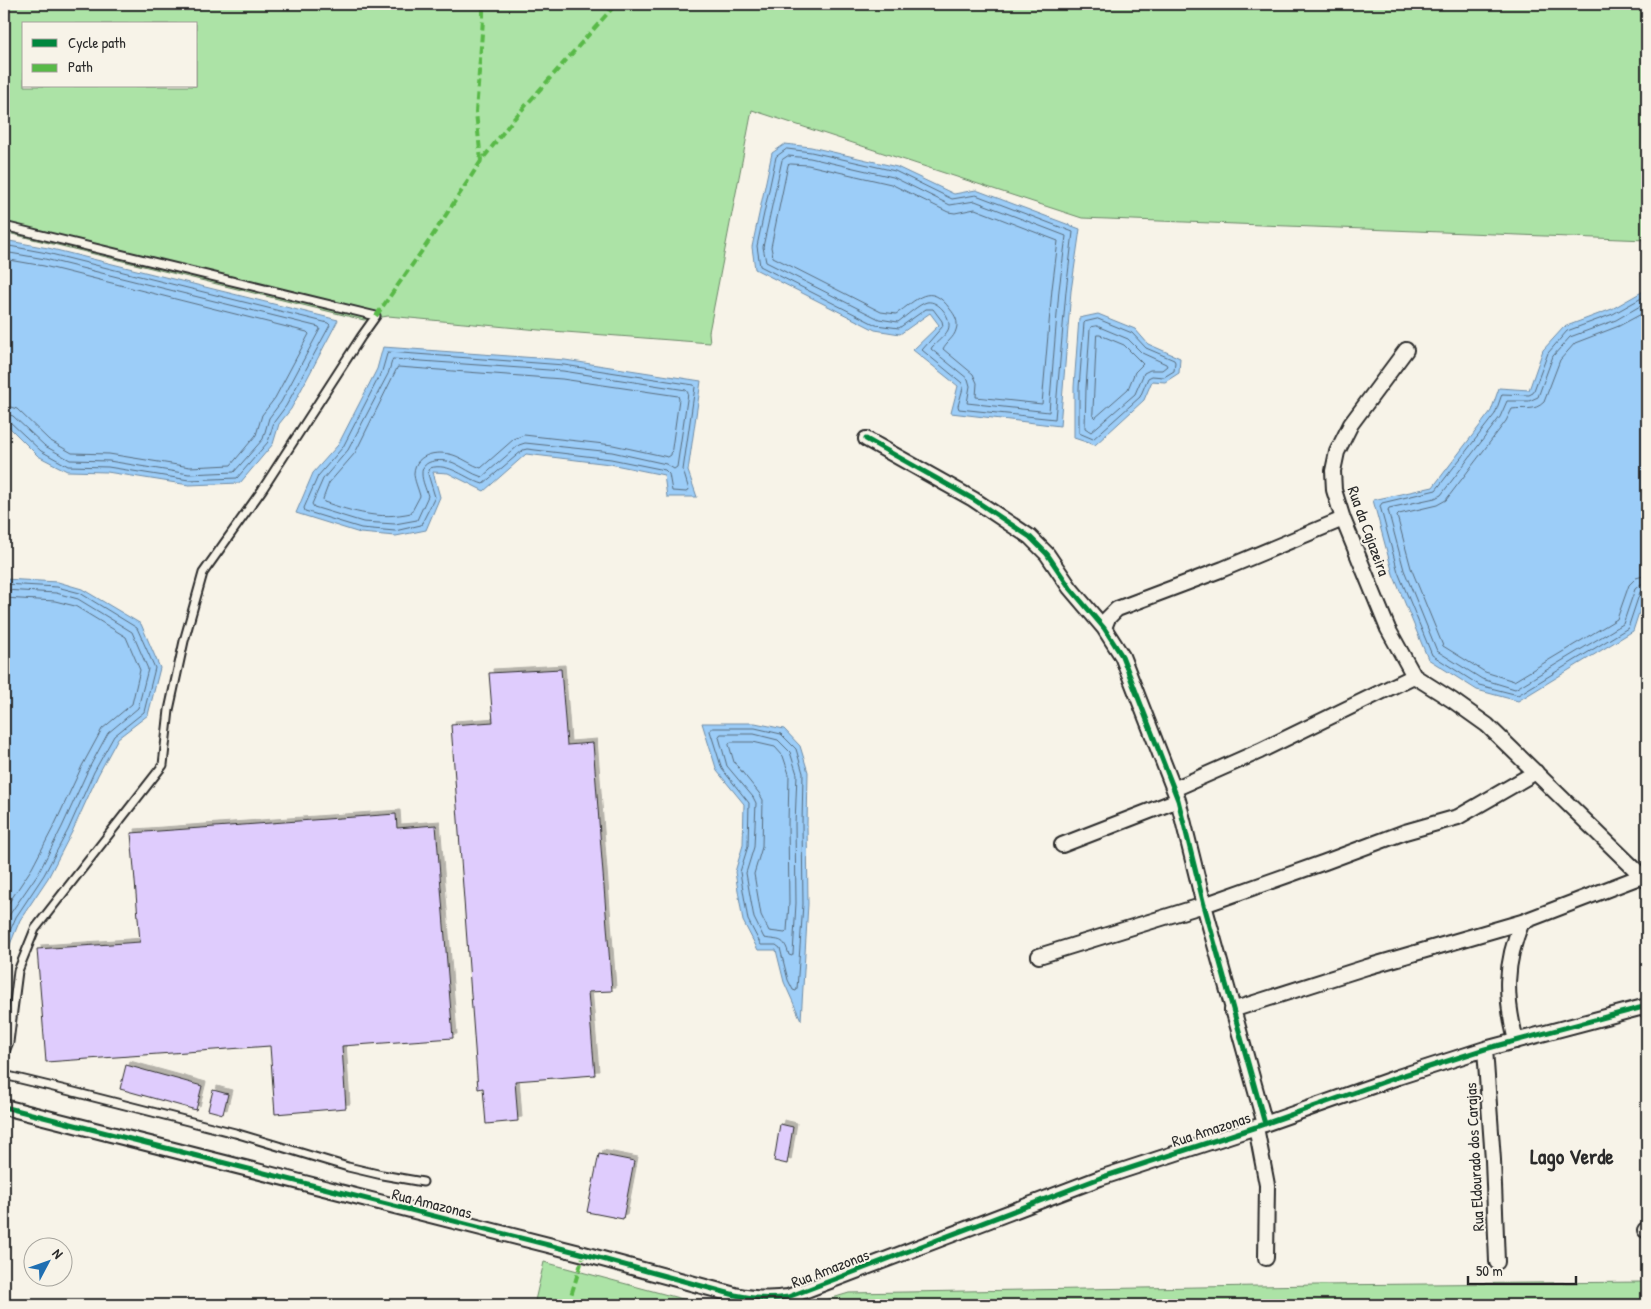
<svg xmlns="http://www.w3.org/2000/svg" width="1651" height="1309" font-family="'Patrick Hand',sans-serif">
	<defs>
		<filter id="shadow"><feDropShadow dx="4" dy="-4" stdDeviation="0" flood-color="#0004"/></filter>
	</defs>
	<rect width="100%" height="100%" fill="#f7f3e8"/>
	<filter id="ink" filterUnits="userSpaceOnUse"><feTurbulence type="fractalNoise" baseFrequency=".02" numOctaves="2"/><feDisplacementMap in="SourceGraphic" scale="10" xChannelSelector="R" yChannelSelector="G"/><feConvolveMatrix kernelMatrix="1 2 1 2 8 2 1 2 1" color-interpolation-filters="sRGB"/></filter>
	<g filter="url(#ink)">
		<!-- green -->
		<path fill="#ace3a6" stroke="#6c8768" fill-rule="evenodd" d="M4 4H1647V240L1082 218 752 110 709 332 710 343 539 330 388 316 364 320 4 232ZM24 24H196V86H24Z
			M544 1262 705 1305H534Z
			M1647 1282V1305H809L849 1293 1317 1285Z"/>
		<!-- water -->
		<path fill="#9ccdf8" stroke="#6f8ca6" d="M785 144 811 147 897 167 954 194 976 190 1080 229 1071 291 1060 426 951 413 958 386 913 350 939 325 930 313 900 334 875 330 755 269 752 247 772 153Z
			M4 240 48 248 338 320 291 409 279 424 273 444 240 483 189 485 107 472 67 471 38 456 4 422Z
			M1647 289V588L1633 631 1518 701 1477 690 1428 659 1393 574 1373 500 1433 487 1491 411 1499 388 1529 390 1543 350 1564 327 1612 309Z
			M1098 314 1135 329 1148 344 1180 358 1179 373 1165 382 1152 381 1144 400 1095 445 1074 438V387L1079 318Z
			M383 347 565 360 701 381 688 471 697 497H667L664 475 610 464 526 454 484 491 448 473 433 472 440 497 426 530 396 536 360 533 296 513 313 473 338 445 377 369Z
			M4 579 58 582 82 589 141 624 160 668 148 715 118 738 98 775 72 832 48 878 20 920 4 959Z
			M702 723H755L784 729 800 746 808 772 807 824 808 904 801 1020 784 982 776 950H758L743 921 735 872 743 845 744 804 717 771Z"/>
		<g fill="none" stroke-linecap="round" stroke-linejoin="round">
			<!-- shore -->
			<path stroke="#586c7d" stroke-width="1" d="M787 149 811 152 895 171 952 199 976 195 1073 232 1066 291 1055 419 959 409 958 406 963 388 962 383 922 350 943 326 942 321 933 309H926L899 328 876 325 760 266 757 246 776 157Z
				M788 156 810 158 893 177 950 205 975 201 1066 236 1059 290 1049 412 967 403 970 386 968 379 931 349 932 347C937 342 945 336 948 330 953 319 939 300 927 302 919 304 905 317 898 322L879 319 766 262 763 247 782 160Z
				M791 164 808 165 891 184 948 212 955 213 975 209 1058 241 1052 289 1042 404 976 397 977 383 973 374 943 349C946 342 954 338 956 330 959 322 955 315 950 309 930 281 917 300 896 314L881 312 773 257 771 247 788 165Z
				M4 245 47 253 328 323 330 325 286 406 274 422 268 442 237 478 189 480 108 467 68 466 41 451 9 421 4 419
				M4 252 45 259 319 327 320 329 281 402 269 418 263 439 234 472 189 474 109 461 70 460 45 446 13 416 4 413
				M4 259 44 266 307 332 309 334 275 398 262 415 256 435 231 465 190 467 109 454 72 453 49 440 17 409 4 405
				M1647 295 1613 314 1567 331 1548 353 1533 393 1529 395 1502 394 1495 414 1436 490 1382 503 1380 506 1398 572 1432 655 1479 685 1518 695 1628 628 1640 592 1643 590 1647 589
				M1647 302 1616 320 1570 337 1553 356 1538 397 1529 401H1507L1500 417 1441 495 1435 498 1389 508 1388 510 1404 570 1437 651 1482 679 1515 689 1623 624 1635 589 1641 584 1647 583
				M1647 311 1619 326 1575 343 1560 360 1544 402C1534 412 1524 407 1512 409L1506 421 1446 500 1437 505 1399 514 1397 516 1411 568 1443 646 1485 672 1514 681 1617 619 1629 585 1636 578 1647 575
				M1098 319 1132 333 1146 348 1174 360 1175 362 1174 371 1164 377 1152 376 1148 378 1140 397 1093 439 1079 433V388L1084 323 1085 322Z
				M1097 326 1128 339 1142 353 1166 364 1167 366 1162 370H1150L1144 373 1135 394 1091 432 1085 428 1086 388 1090 329 1091 327Z
				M1097 335H1100L1124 345 1143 364 1135 372 1128 389 1095 418 1093 416Z
				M388 352 564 365 694 385 695 387 683 470 689 490 686 492 672 491 669 474 665 470 611 459 527 449 523 450 483 484C466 479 449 462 430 468L428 474 435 497 421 525 395 531 361 528 305 511 304 508 318 476 343 447 382 371Z
				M393 359 563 371 686 390 688 393 677 467 674 469 666 464 612 452 525 443 519 445 482 477C472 474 463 467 454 463 444 459 421 458 422 474 422 481 426 489 428 496L417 520 395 524 363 522 314 507 312 504 323 479 348 450 388 374Z
				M398 367 562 379 678 396 679 399 671 455 668 457 613 445 524 435 514 439 481 468C472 465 464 459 456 456 441 450 415 452 414 473 414 480 418 488 420 496L411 513C379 520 354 512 324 502L323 499 329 483 355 453Z
				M4 584 57 587 80 593 137 628 155 668 144 712 114 736 94 772 68 830 44 875 16 917 4 945
				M4 590 56 593 78 599 132 632 148 669 138 708 108 733 88 770 62 827 39 872 10 914 4 929
				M4 598 55 601 75 606 126 637 140 670 132 704 102 729 82 766 55 824 32 868 4 910
				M713 728H755L781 734 796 749 803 773 802 824 803 904 797 989 796 991 793 990 788 980 780 948 776 945H761L748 920 740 872 748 846 749 803 722 769 710 731Z
				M721 734H754L778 740 790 752 797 774 795 824 796 903 793 954 792 956 789 955C784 937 780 941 764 938L754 918 746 873 754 847 756 803 753 797 727 766 719 737Z
				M731 742H753L775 747 783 756 789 774 788 824 789 903 787 931 785 933 769 931 761 915 754 874 762 847 763 800 759 793 734 762 729 745Z"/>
		</g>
		<!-- building -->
		<path fill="#dfccfd" stroke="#2b2b2b" filter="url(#shadow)" d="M561 669 567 745 593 743 612 991 588 992 595 1075 515 1081 518 1121 486 1124 483 1088 478 1089 451 725 493 722 489 673Z
			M396 814 397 828 436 825 453 1038 342 1046 346 1108 275 1114 270 1046 46 1062 37 949 140 942 131 833Z
			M126 1065 202 1086 196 1110 120 1089Z
			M213 1090 228 1094 223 1114 208 1110Z
			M780 1124 793 1127 787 1164 774 1161Z
			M599 1154 634 1161 623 1219 587 1212Z"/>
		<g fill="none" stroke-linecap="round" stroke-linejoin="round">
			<defs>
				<path id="lane" d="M4 226 376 316 361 337 262 490 203 573 184 641 169 710 163 765 35 929 18 971 9 1042 4 1054
					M4 1075 70 1091 235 1133 348 1167 382 1175 423 1182"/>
				<path id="street" d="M1406 350 1351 424 1337 452 1333 471 1334 490 1343 519 1388 629 1414 676 1452 700 1487 725 1647 881
					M866 439 973 499 1030 537 1047 554 1070 588 1104 628 1122 656 1178 800 1204 905 1265 1124
					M1104 628 1108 618 1117 609 1223 569 1343 519
					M1174 789 1260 751 1414 676
					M1062 845 1178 800
					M1039 956 1204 905 1325 862 1405 832 1458 817 1536 772
					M1232 1010 1367 967 1522 922 1642 876
					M1516 1041C1505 997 1504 964 1522 922
					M1485 1049 1493 1160 1497 1262
					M4 1107 584 1254 735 1295C754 1299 769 1300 788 1297L1100 1178 1256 1127 1398 1077 1485 1049 1647 1006
					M1256 1127 1267 1185 1266 1258
					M1645 1230 1647 1229"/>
			</defs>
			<!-- lane casing -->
			<use href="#lane" stroke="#2b2b2b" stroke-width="11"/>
			<!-- street casing -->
			<use href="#street" stroke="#2b2b2b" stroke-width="18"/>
			<!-- lane -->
			<use href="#lane" stroke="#f7f3e8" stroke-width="7"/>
			<!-- street -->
			<use href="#street" stroke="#f7f3e8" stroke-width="14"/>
			<!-- quiet -->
			<path stroke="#58b947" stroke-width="4" stroke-dasharray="8 4" stroke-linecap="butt" d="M481 161 476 112 483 20V4
				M376 316 429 241 481 161 512 121 616 4
				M568 1305 584 1254"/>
			<defs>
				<path id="cycleway" d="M866 439 973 499 1030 537 1047 554 1070 588 1104 628 1122 656 1178 800 1204 905 1265 1124
					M4 1107 584 1254 735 1295C754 1299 769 1300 788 1297L1100 1178 1256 1127 1398 1077 1485 1049 1647 1006"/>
			</defs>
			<!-- cycleway casing -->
			<use href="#cycleway" stroke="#f7f3e8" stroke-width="8"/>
			<!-- cycleway -->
			<use href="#cycleway" stroke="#00873e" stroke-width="5"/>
		</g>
	</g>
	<g text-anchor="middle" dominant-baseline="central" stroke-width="4" stroke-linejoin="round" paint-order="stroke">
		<!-- street labels -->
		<g font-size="16" fill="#2b2b2b" stroke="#f7f3e8">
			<text transform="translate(1369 531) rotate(70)">Rua da Cajazeira</text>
			<text transform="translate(1211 1129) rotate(-18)">Rua Amazonas</text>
			<text transform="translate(1474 1157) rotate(-93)">Rua Eldourado dos Carajas</text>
			<text transform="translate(432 1203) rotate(14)">Rua Amazonas</text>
			<text transform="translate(830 1268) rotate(-21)">Rua Amazonas</text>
		</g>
		<!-- district labels -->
		<g font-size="21" font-weight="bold" fill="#2b2b2b" stroke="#f7f3e8">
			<text x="1572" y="1156">Lago Verde</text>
		</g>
	</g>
	<!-- margin -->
	<rect width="1651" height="1309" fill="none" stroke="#f7f3e8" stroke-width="20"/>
	<rect x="10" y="10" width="1631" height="1289" fill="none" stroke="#2b2b2b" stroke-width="2" filter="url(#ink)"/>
	<!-- legend -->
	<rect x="22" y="22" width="175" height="65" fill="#f7f3e8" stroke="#a5a39c"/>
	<rect x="32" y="39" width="25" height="8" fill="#00873e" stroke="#a5a39c"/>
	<text x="68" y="48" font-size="15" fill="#2b2b2b">Cycle path</text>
	<rect x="32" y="64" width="25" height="8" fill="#58b947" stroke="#a5a39c"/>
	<text x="68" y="72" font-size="15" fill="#2b2b2b">Path</text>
	<!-- north arrow -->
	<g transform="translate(48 1262) rotate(49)"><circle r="24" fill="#f7f3e8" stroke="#a5a39c"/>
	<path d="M0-4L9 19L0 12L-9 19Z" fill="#1f6fb2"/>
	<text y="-8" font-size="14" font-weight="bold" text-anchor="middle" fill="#2b2b2b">N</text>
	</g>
	<!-- scale -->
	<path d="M1468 1276v8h108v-8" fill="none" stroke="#2b2b2b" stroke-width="2.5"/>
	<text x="1476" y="1276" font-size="15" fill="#2b2b2b" stroke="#f7f3e8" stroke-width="4" paint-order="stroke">50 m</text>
</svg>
